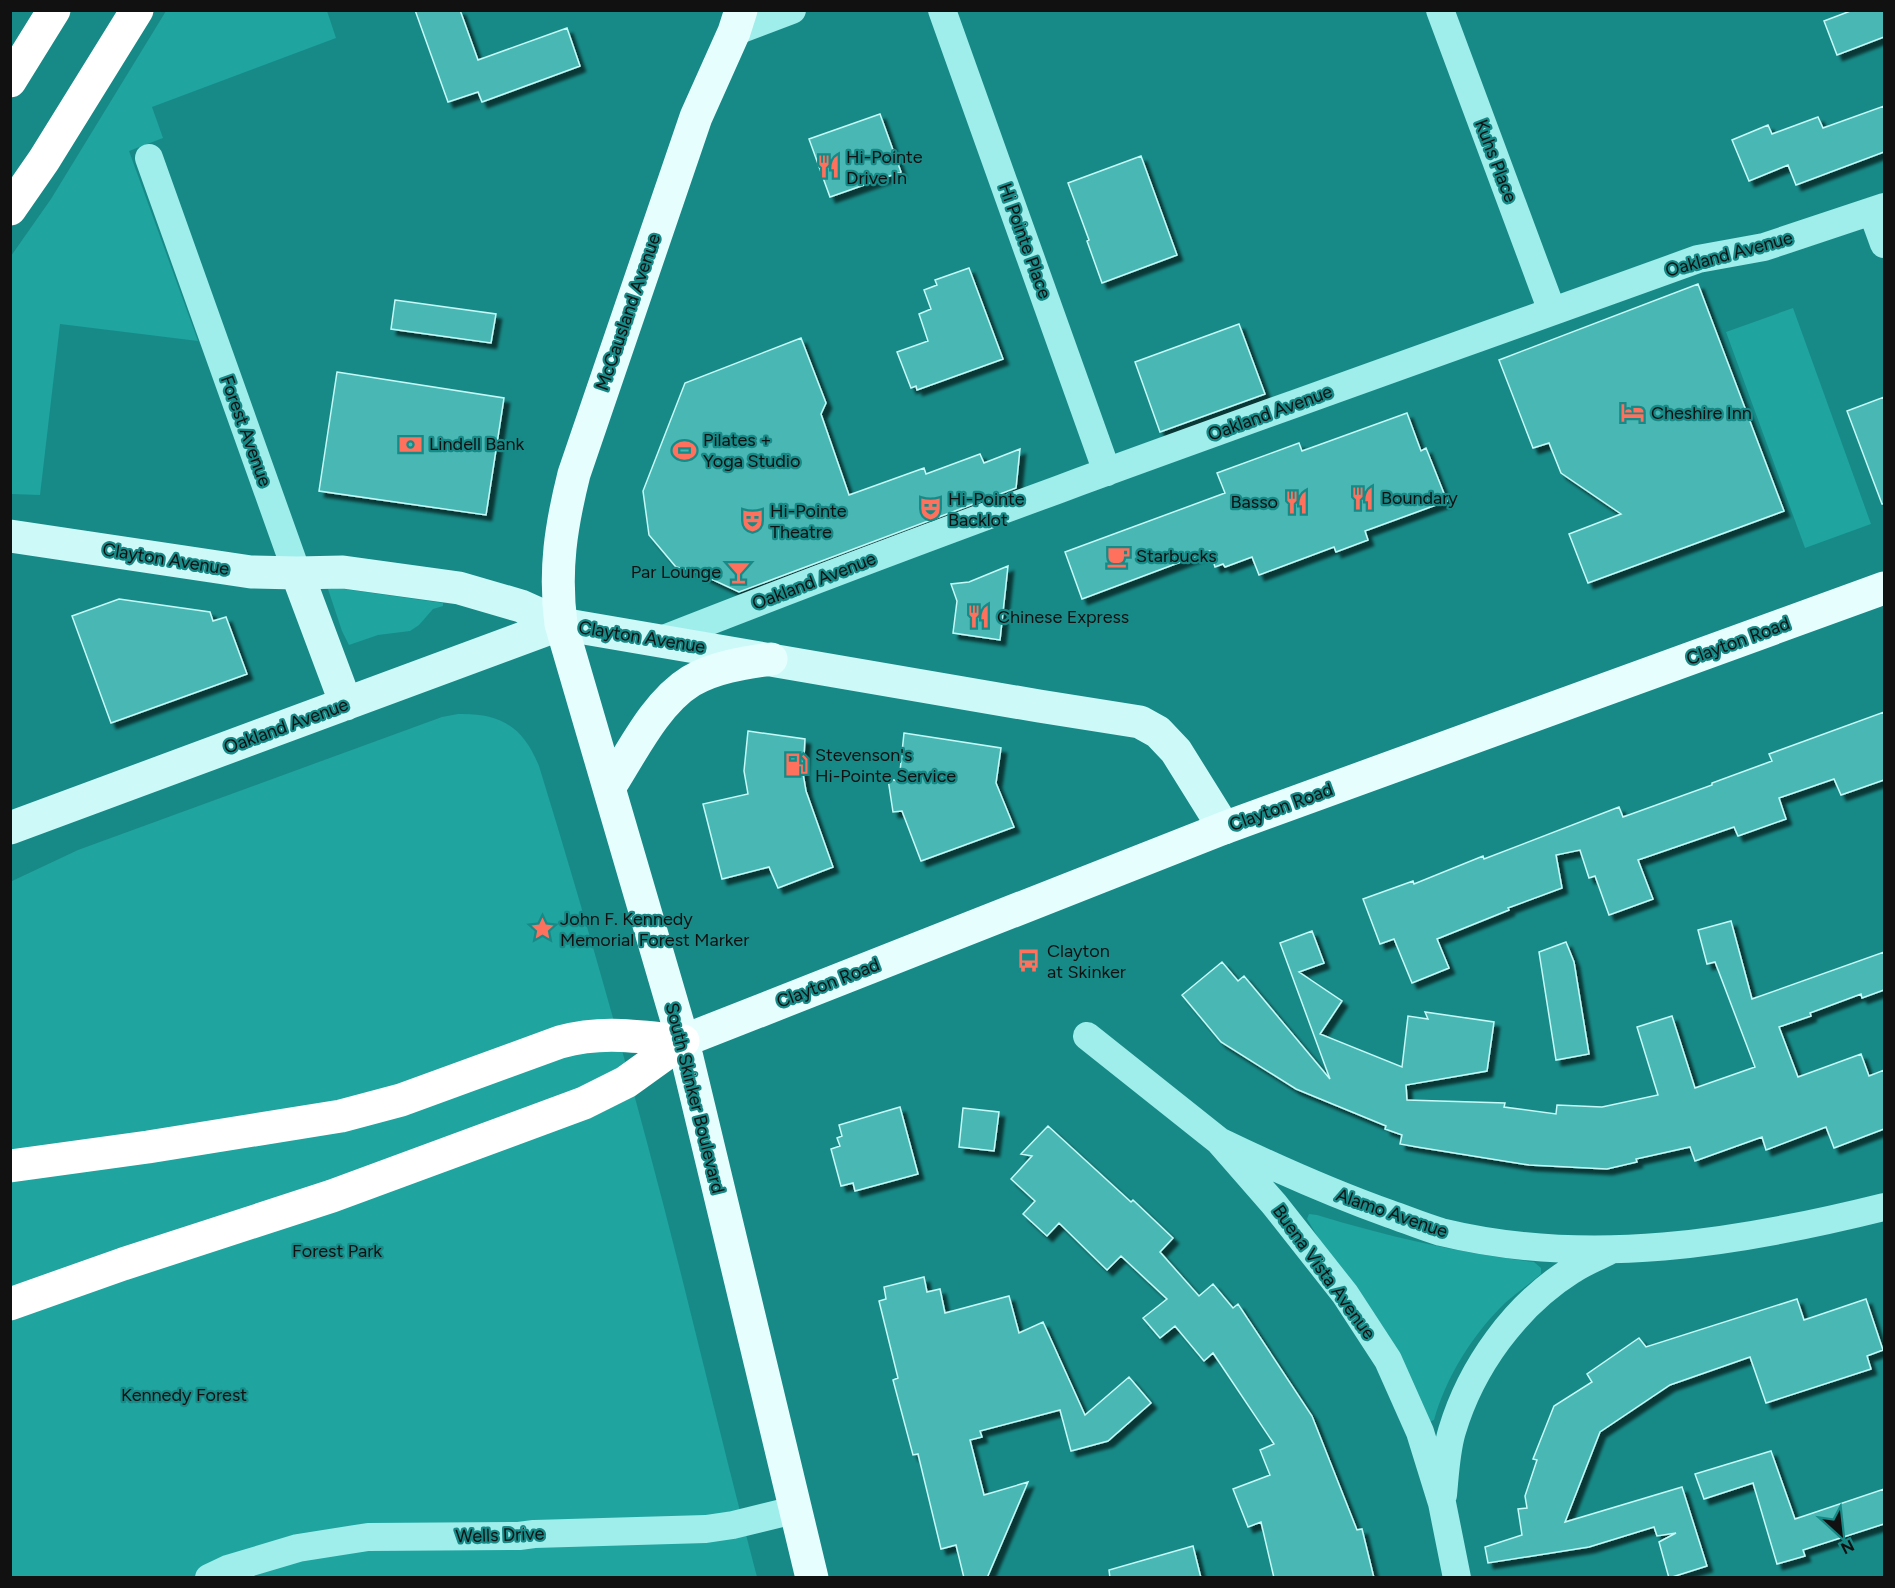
<svg xmlns="http://www.w3.org/2000/svg" width="1895" height="1588" font-family="Figtree,sans-serif">
	<defs>
		<filter id="shadow"><feDropShadow dx="5.5" dy="5.5" stdDeviation="1.5" flood-color="#0009"/></filter>
	</defs>
	<rect width="100%" height="100%" fill="#178a87"/>
	<!-- green -->
	<path fill="#1fa49f" d="M166 11H327L336 38 152 107 163 138 129 151 198 341 60 324 40 495 11 494V256L51 199Z
		M1793 308 1871 524 1805 548 1726 332Z
		M330 587 443 603V606L433 609 419 625 410 631 378 635 349 645 342 631 328 589Z
		M458 714C501 713 523 727 539 766 591 935 639 1106 682 1278 707 1378 731 1478 757 1577H11L10 882 78 850 442 717Z
		M1309 1214 1317 1215C1389 1237 1460 1253 1534 1262L1541 1268V1274C1529 1284 1517 1293 1505 1303 1473 1334 1446 1377 1434 1420L1429 1422 1307 1219Z"/>
	<!-- building -->
	<path fill="#48b7b3" stroke="#c5faf8" stroke-width="1.5" filter="url(#shadow)" d="M415 10H460L478 60 567 28 580 66 482 102 478 92 448 102Z
		M1853 10H1884V37L1837 55 1824 21Z
		M1884 106V152L1796 185 1788 165 1749 181 1732 140 1768 125 1772 134 1818 117 1823 128Z
		M880 114 901 172 830 197 809 139Z
		M1141 156 1177 255 1102 283 1087 241 1089 240 1068 183Z
		M969 268 1003 359 917 390 916 386 911 388 897 352 928 341 919 314 931 309 924 290 937 285 935 280Z
		M1698 284 1784 511 1588 583 1569 534 1621 514 1561 473 1549 443 1533 448 1499 360Z
		M395 300 496 314 491 343 391 329Z
		M1239 324 1265 394 1160 432 1135 362Z
		M801 338 826 403 821 414 849 495 924 468 926 474 980 454 984 463 1020 449 1016 488 739 592 694 571 676 567 649 535 643 491 685 383Z
		M337 372 504 398 486 515 319 491Z
		M1884 397V504H1882L1847 411Z
		M1407 413 1421 451 1426 448 1447 501 1365 531 1368 540 1336 552 1334 547 1259 575 1252 557 1225 567 1223 564 1215 567 1210 551 1082 599 1065 552 1225 493 1217 473 1299 443 1302 451Z
		M1008 566 1000 640 953 633 957 601 951 584 969 582Z
		M119 599 210 612 213 621 226 617 247 674 111 723 72 616Z
		M1884 712V780L1841 795 1834 779 1779 798 1786 819 1738 836 1734 827 1638 860 1653 899 1609 915 1595 876 1589 878 1580 850 1556 855 1562 888 1508 908 1509 910 1437 939 1449 968 1412 983 1394 939 1380 944 1363 899 1413 881 1414 884 1483 856 1484 859 1619 807 1623 817 1712 785V783L1772 761 1769 754Z
		M748 731 805 739 803 773 806 791 833 867 778 888 769 867 722 879 703 804 748 794 744 771Z
		M904 733 1001 748 996 783 1014 827 921 861 902 811 893 812 888 779 899 781Z
		M1731 921 1752 999 1884 952V990L1862 998 1861 994 1810 1013 1811 1016 1779 1027 1798 1077 1861 1054 1869 1076 1884 1070V1129L1834 1148 1826 1127 1766 1150 1762 1137 1695 1161 1690 1147 1636 1159 1637 1162 1607 1169 1529 1165 1417 1147 1400 1144 1402 1135 1385 1129 1386 1126 1296 1089 1221 1042 1182 995 1222 962 1238 981 1244 976 1330 1079 1280 943 1312 931 1324 963 1299 972 1342 1001 1320 1034 1402 1067 1408 1016 1428 1019 1425 1012 1494 1022 1487 1071 1406 1085 1407 1100 1505 1103 1504 1107 1556 1114 1557 1105 1602 1107 1658 1095 1637 1027 1672 1016 1695 1088 1755 1067 1715 962 1707 964 1698 930Z
		M1566 942 1574 962 1589 1054 1556 1060 1539 952Z
		M900 1107 918 1174 855 1191 853 1183 841 1186 831 1149 840 1146 837 1138 842 1136 839 1125Z
		M963 1108 999 1112 994 1151 959 1147Z
		M1048 1126 1131 1202 1133 1200 1173 1238 1160 1252 1199 1296 1213 1284 1233 1308 1238 1304 1312 1416 1357 1530 1362 1529 1374 1578H1274L1261 1522 1248 1527 1233 1489 1270 1475 1260 1450 1274 1444 1213 1353 1204 1361 1175 1326 1160 1338 1143 1318 1167 1299 1121 1256 1107 1270 1059 1223 1047 1236 1023 1214 1035 1201 1011 1179 1032 1156 1021 1154Z
		M924 1277 927 1292 940 1289 945 1313 1009 1296 1019 1333 1043 1322 1085 1415 1129 1377 1151 1403 1108 1441 1071 1451 1060 1410 980 1431 982 1437 970 1440 984 1495 1028 1482 987 1578H964L956 1545 941 1549 918 1454 913 1455 893 1380 898 1378 879 1301 886 1299 884 1287Z
		M1797 1299 1804 1320 1866 1299 1883 1350 1867 1356 1871 1369 1766 1403 1750 1357 1670 1385 1600 1432 1565 1522 1682 1487 1707 1566 1669 1578 1659 1542 1676 1533 1657 1536 1654 1527 1589 1547 1488 1563 1485 1547 1522 1535 1518 1509 1527 1508 1525 1496 1537 1460 1533 1459 1554 1406 1592 1382 1587 1374 1639 1338 1646 1347Z
		M1771 1451 1795 1519 1884 1489V1524L1803 1550 1805 1556 1777 1564 1753 1483 1704 1499 1695 1474Z
		M1193 1546 1201 1578H1110L1109 1570Z"/>
	<g fill="none" stroke-linecap="round" stroke-linejoin="round">
		<!-- street -->
		<path stroke="#9feeeb" stroke-width="28" d="M942 10 1107 472
			M1440 10 1552 311
			M734 32 792 10
			M149 158 297 573
			M1872 211 1884 244
			M661 640C1004 505 1352 384 1698 259L1764 247 1884 207
			M1087 1036 1219 1141 1274 1204 1345 1294 1388 1360 1420 1432 1442 1503 1457 1578
			M1219 1141C1275 1168 1331 1193 1390 1214 1407 1220 1424 1227 1441 1232 1589 1268 1739 1243 1884 1207
			M1443 1495C1445 1474 1446 1451 1452 1431 1471 1367 1515 1306 1572 1270 1584 1262 1597 1257 1609 1251
			M209 1578 228 1569 298 1548 368 1537 519 1536 534 1534 706 1529 733 1525 794 1510"/>
		<!-- secondary -->
		<path stroke="#cdfaf9" stroke-width="33" d="M10 536 251 572 297 573 343 572 459 588 521 606 561 624 1039 706 1140 722 1158 732 1176 751 1224 828
			M297 573 346 704
			M10 828 561 624"/>
		<!-- primary -->
		<path stroke="#e7feff" stroke-width="33" d="M741 10 734 32 696 117 574 474C561 526 554 570 561 624L683 1041 812 1578
			M609 788C631 754 655 703 691 681 715 667 744 663 771 659
			M683 1041 1224 828 1884 588"/>
		<!-- highway -->
		<path stroke="#fff" stroke-width="33" d="M10 81 54 10
			M10 209 44 160 137 10
			M10 1166 148 1147 341 1116 401 1100 560 1042C604 1030 639 1037 683 1041
			M10 1304 123 1264 332 1196 584 1103 626 1082 683 1041"/>
	</g>
	<!-- icons -->
	<defs>
		<symbol id="restaurant-bare" viewBox="-9 -9 18 18"><path d="M-5-6h1v4h1v-4h1v4h1v-4h1v5L-1.5 .5V6h-2V.5L-5-1ZM5-6V6H3V1.5H1.5Q1.5-4 5-6Z" fill="#ff715d" stroke="#178a87" stroke-width="2.5" paint-order="stroke"/></symbol>
		<symbol id="hotel-bare" viewBox="-9 -9 18 18"><path d="M-6-4.5h1.5V1H6V5H4.5V3h-9V5H-6ZM-4 0a1.8 1.8 0 1 1 3.6 0ZM.5 0V-2.5h3Q6-2.5 6 0Z" fill="#ff715d" stroke="#178a87" stroke-width="2.5" paint-order="stroke"/></symbol>
		<symbol id="bank-bare" viewBox="-9 -9 18 18"><path d="M-6-4H6V4H-6ZM0-2.3a2.3 2.3 0 1 0 0 4.6a2.3 2.3 0 1 0 0-4.6Z" fill="#ff715d" stroke="#178a87" stroke-width="2.5" paint-order="stroke"/></symbol>
		<symbol id="stadium-bare" viewBox="-9 -9 18 18"><path d="M0-5a6.5 5 0 1 0 0 10a6.5 5 0 1 0 0-10ZM-3.5-1.8h7v3.6h-7Z" fill="#ff715d" stroke="#178a87" stroke-width="2.5" paint-order="stroke"/></symbol>
		<symbol id="theatre-bare" viewBox="-9 -9 18 18"><path d="M-5-5.5Q0-4 5-5.5V0Q5 5 0 6Q-5 5-5 0ZM-3.3-2.5H-1v1.5H-3.3ZM1-2.5H3.3v1.5H1ZM-2.8 1Q0 5.5 2.8 1Z" fill="#ff715d" stroke="#178a87" stroke-width="2.5" paint-order="stroke"/></symbol>
		<symbol id="cafe-bare" viewBox="-9 -9 18 18"><path d="M-5.5-4.5H6V0H3Q3 3.5 0 3.5H-2.5Q-5.5 3.5-5.5 0ZM3-3.2v2h1.7v-2ZM-6 4.5H4V6H-6Z" fill="#ff715d" stroke="#178a87" stroke-width="2.5" paint-order="stroke"/></symbol>
		<symbol id="bar-bare" viewBox="-9 -9 18 18"><path d="M-6-5H6L.8 .8V4.5H3.5V6h-7V4.5H-.8V.8Z" fill="#ff715d" stroke="#178a87" stroke-width="2.5" paint-order="stroke"/></symbol>
		<symbol id="fuel-bare" viewBox="-9 -9 18 18"><path d="M-5.5-6h7V0h2V4h1.3V-2.5L3-4.5l.8-.8L6-3V5H2.5V1h-1V6h-7ZM-4.2-4.7v3.2H.2V-4.7Z" fill="#ff715d" stroke="#178a87" stroke-width="2.5" paint-order="stroke"/></symbol>
		<symbol id="sight-bare" viewBox="-9 -9 18 18"><path d="M0-6L1.8-2.2L6-1.7L2.9 1.2L3.7 5.4L0 3.3L-3.7 5.4L-2.9 1.2L-6-1.7L-1.8-2.2Z" fill="#ff715d" stroke="#178a87" stroke-width="2.5" paint-order="stroke"/></symbol>
		<symbol id="bus-bare" viewBox="-9 -9 18 18"><path d="M-5-6H5V4H4V6H2V4H-2V6H-4V4H-5ZM-3.5-4V0h7V-4ZM-3.5 1.2v1.5H-2V1.2ZM2 1.2v1.5H3.5V1.2Z" fill="#ff715d" stroke="#178a87" stroke-width="2.5" paint-order="stroke"/></symbol>
	</defs>
	<g fill-rule="evenodd">
		<use href="#restaurant-bare" x="812" y="150" width="33" height="33"/>
		<use href="#hotel-bare" x="1616" y="396" width="33" height="33"/>
		<use href="#bank-bare" x="394" y="428" width="33" height="33"/>
		<use href="#stadium-bare" x="668" y="434" width="33" height="33"/>
		<use href="#restaurant-bare" x="1346" y="482" width="33" height="33"/>
		<use href="#restaurant-bare" x="1280" y="486" width="33" height="33"/>
		<use href="#theatre-bare" x="914" y="492" width="33" height="33"/>
		<use href="#theatre-bare" x="736" y="504" width="33" height="33"/>
		<use href="#cafe-bare" x="1102" y="540" width="33" height="33"/>
		<use href="#bar-bare" x="722" y="556" width="33" height="33"/>
		<use href="#restaurant-bare" x="962" y="600" width="33" height="33"/>
		<use href="#fuel-bare" x="780" y="748" width="33" height="33"/>
		<use href="#sight-bare" x="526" y="912" width="33" height="33"/>
		<use href="#bus-bare" x="1012" y="944" width="33" height="33"/>
	</g>
	<g text-anchor="middle" dominant-baseline="central" stroke-width="4.5" stroke-linejoin="round" paint-order="stroke">
		<!-- poi labels -->
		<g font-size="18" fill="#111" stroke="#178a87" text-anchor="start">
			<text x="846" y="157">Hi-Pointe<tspan x="846" dy="21">Drive In</tspan></text>
			<text x="1651" y="413">Cheshire Inn</text>
			<text x="703" y="440">Pilates +<tspan x="703" dy="21">Yoga Studio</tspan></text>
			<text x="429" y="444">Lindell Bank</text>
			<text x="1381" y="498">Boundary</text>
			<text x="948" y="499">Hi-Pointe<tspan x="948" dy="21">Backlot</tspan></text>
			<text x="1278" y="502" text-anchor="end">Basso</text>
			<text x="770" y="511">Hi-Pointe<tspan x="770" dy="21">Theatre</tspan></text>
			<text x="1136" y="556">Starbucks</text>
			<text x="721" y="572" text-anchor="end">Par Lounge</text>
			<text x="997" y="617">Chinese Express</text>
			<text x="815" y="755">Stevenson's<tspan x="815" dy="21">Hi-Pointe Service</tspan></text>
			<text x="560" y="919">John F. Kennedy<tspan x="560" dy="21">Memorial Forest Marker</tspan></text>
			<text x="1047" y="951">Clayton<tspan x="1047" dy="21">at Skinker</tspan></text>
		</g>
		<!-- street labels -->
		<g font-size="18" fill="#111" stroke="#178a87">
			<text transform="translate(1496 161) rotate(69)">Kuhs Place</text>
			<text transform="translate(1025 241) rotate(70)">Hi Pointe Place</text>
			<text transform="translate(1729 254) rotate(-15)">Oakland Avenue</text>
			<text transform="translate(628 312) rotate(-71)">McCausland Avenue</text>
			<text transform="translate(1270 413) rotate(-20)">Oakland Avenue</text>
			<text transform="translate(246 431) rotate(70)">Forest Avenue</text>
			<text transform="translate(166 559) rotate(9)">Clayton Avenue</text>
			<text transform="translate(814 581) rotate(-21)">Oakland Avenue</text>
			<text transform="translate(642 637) rotate(9)">Clayton Avenue</text>
			<text transform="translate(1738 641) rotate(-20)">Clayton Road</text>
			<text transform="translate(286 726) rotate(-20)">Oakland Avenue</text>
			<text transform="translate(1281 807) rotate(-20)">Clayton Road</text>
			<text transform="translate(828 983) rotate(-21)">Clayton Road</text>
			<text transform="translate(695 1098) rotate(76)">South Skinker Boulevard</text>
			<text transform="translate(1392 1213) rotate(19)">Alamo Avenue</text>
			<text transform="translate(1324 1272) rotate(54)">Buena Vista Avenue</text>
			<text transform="translate(500 1535) rotate(-2)">Wells Drive</text>
		</g>
		<!-- park labels -->
		<g font-size="18" fill="#111" stroke="#178a87">
			<text x="337" y="1251">Forest Park</text>
			<text x="184" y="1395">Kennedy Forest</text>
		</g>
	</g>
	<!-- border -->
	<rect width="1895" height="1588" fill="none" stroke="#111111" stroke-width="24"/>
	<!-- north arrow -->
	<g transform="translate(1841 1534) rotate(153)" stroke="#178a87" stroke-width="4.5" paint-order="stroke">
	<path d="M0-4.5L10 22L0 15L-10 22Z" fill="#111111"/>
	<text y="-9" font-size="16" font-weight="bold" text-anchor="middle" fill="#111111">N</text>
	</g>
</svg>
